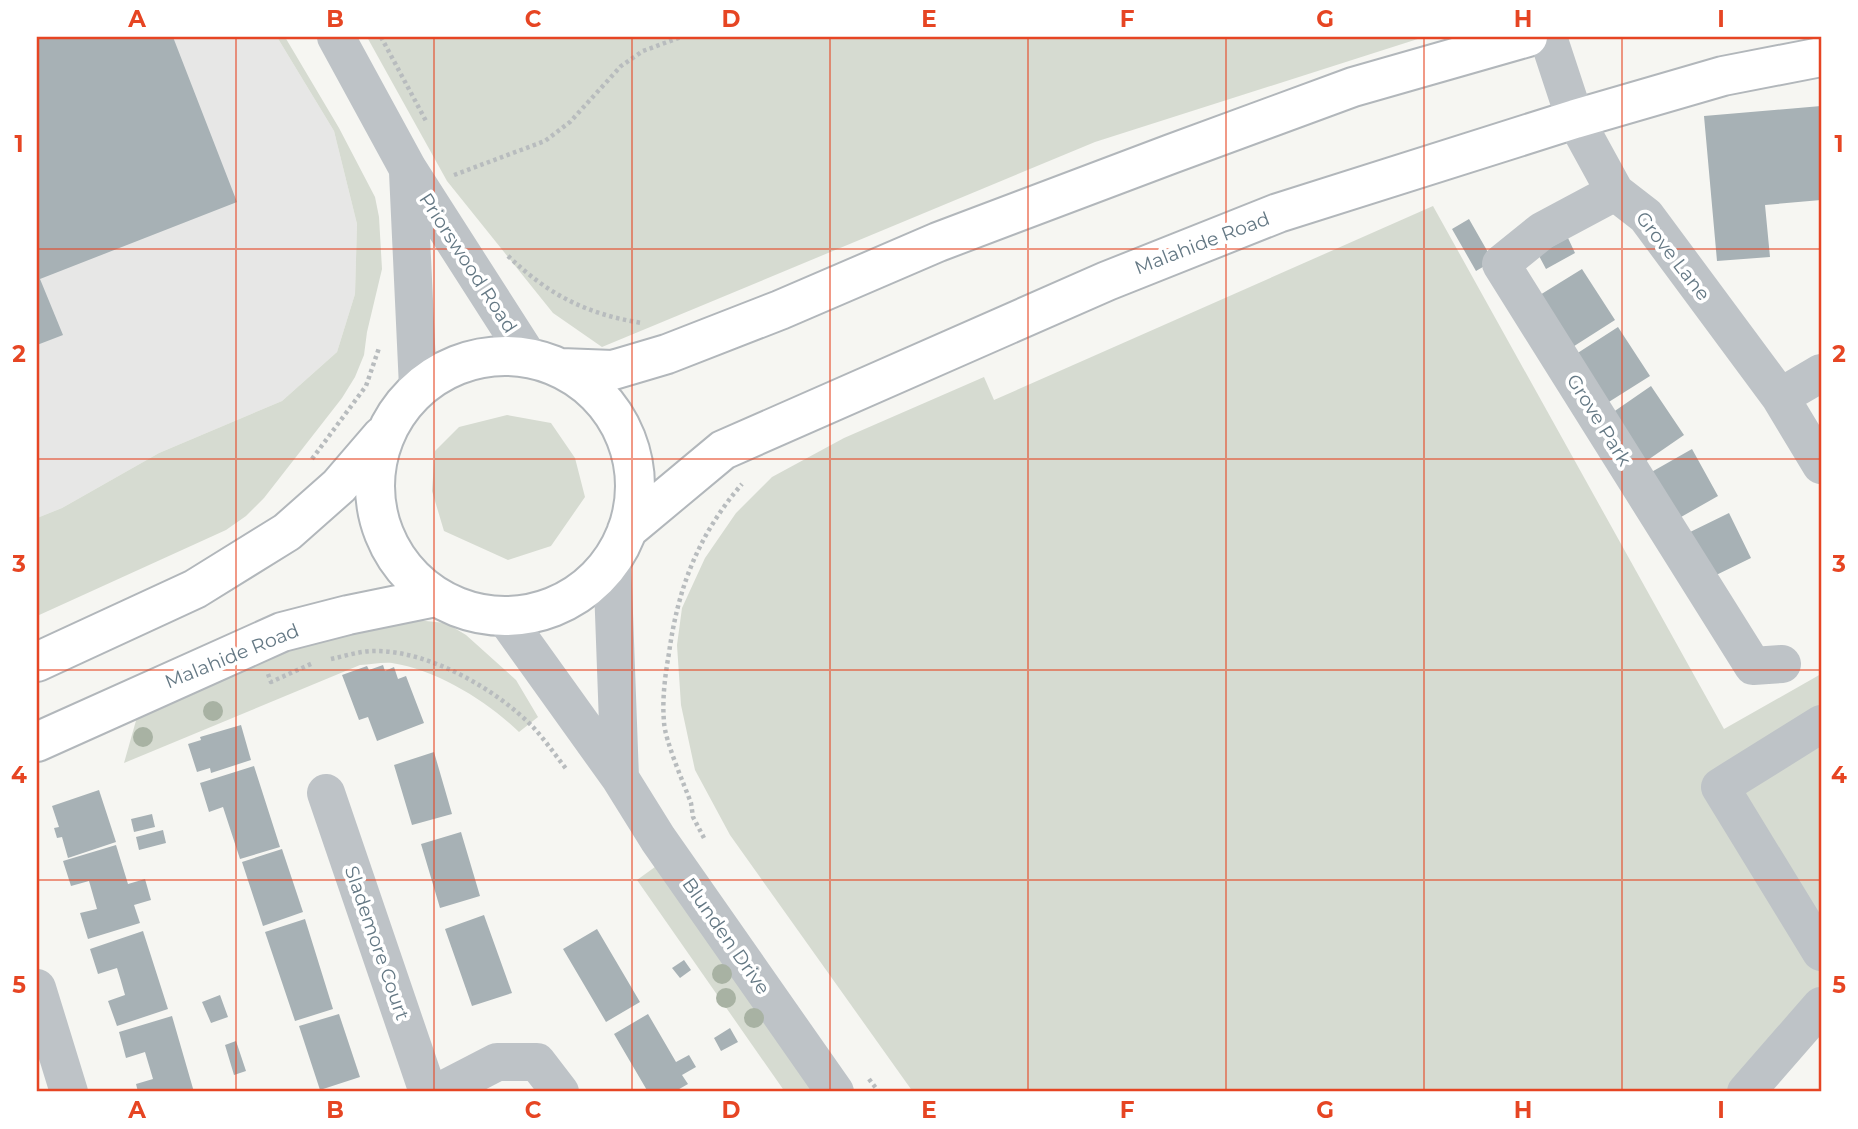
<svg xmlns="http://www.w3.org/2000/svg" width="1858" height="1129" font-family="Montserrat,sans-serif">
	<rect width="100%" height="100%" fill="#f6f6f2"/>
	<!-- built -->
	<path fill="#e7e7e6" d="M37 37H277L334 131 357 224 355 294 337 352 282 401 159 453 62 508 37 518Z"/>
	<!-- green -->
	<path fill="#d6dbd1" d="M277 37H285L339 128 375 197 379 217 382 269 367 332 364 355 355 377 342 398 264 498 246 516 226 530 37 616V518L62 508 159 453 282 401 337 352 355 294 357 224 334 131Z
		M367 37H1424L1095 142 602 347 553 313 447 181Z
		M1433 206 1724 729 1821 674V1028L1761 1092H913L730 835 695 770 681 705 677 645 682 608 705 558 736 513 772 477 844 438 984 377 994 400Z
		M507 415 551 423 575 458 585 497 551 546 508 560 444 531 432 491 435 451 459 427Z
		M385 617 446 623 466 635 516 680 538 717 519 732C487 701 437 670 392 663 382 662 370 665 360 665L124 763 139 710 318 633Z
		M666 859 834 1092H785L637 880Z"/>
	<!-- building -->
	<path fill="#a7b1b5" d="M37 37H173L237 202 40 279 63 335 37 345Z
		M1821 106V200L1765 205 1770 257 1717 261 1704 116Z
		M1469 219 1493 261 1476 271 1452 229Z
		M1568 238 1575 253 1546 269 1538 254Z
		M1582 269 1615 320 1568 350 1535 298Z
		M1618 327 1650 376 1604 405 1573 356Z
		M1651 386 1684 435 1642 464 1609 415Z
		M1692 449 1718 496 1674 521 1648 474Z
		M1729 513 1751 558 1708 579 1686 534Z
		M383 665 385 671 394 667 398 679 406 676 424 723 377 741 368 717 359 720 342 675 367 666 369 670Z
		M241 725 251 760 211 773 210 768 197 772 188 744 201 740 200 737Z
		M434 752 452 814 412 825 394 765Z
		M254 766 280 847 240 859 223 807 209 812 200 783Z
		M99 790 116 842 68 858 62 837 57 838 54 828 59 827 52 806Z
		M152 814 155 827 134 832 131 819Z
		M163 830 166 843 139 850 136 837Z
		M461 832 480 896 440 908 421 844Z
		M116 845 128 884 145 879 151 900 134 905 140 923 88 939 80 913 97 909 89 881 71 886 63 861Z
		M282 849 303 912 263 926 242 862Z
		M484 915 512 993 472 1006 445 929Z
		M305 919 333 1009 295 1021 265 932Z
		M597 929 640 1002 606 1022 563 949Z
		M143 931 168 1009 117 1026 108 1001 125 995 121 981 117 968 98 974 90 949Z
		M684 960 691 970 680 978 672 968Z
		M220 995 228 1017 211 1023 202 1002Z
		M339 1014 360 1077 320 1090 299 1026Z
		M648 1014 676 1062 689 1055 696 1067 682 1075 688 1084 674 1092H648L614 1034Z
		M172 1016 194 1092H138L136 1084 153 1079 145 1052 126 1058 119 1032Z
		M730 1028 738 1042 721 1051 714 1038Z
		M236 1041 246 1071 234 1075 225 1045Z"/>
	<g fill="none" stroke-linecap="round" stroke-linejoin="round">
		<defs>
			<path id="major" d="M375 486a130 130 0 1 1 260 0a130 130 0 1 1-260 0Z
				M561 368 613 370 667 354 780 310 938 242 1171 154 1353 87 1528 37
				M627 530 723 450 1107 281 1278 213 1575 119 1723 76 1821 57
				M37 662 195 589 287 532 339 486 382 436
				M37 742 282 632 348 615 436 597"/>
		</defs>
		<!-- major casing -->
		<use href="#major" stroke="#b2b7bb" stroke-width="42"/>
		<!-- path -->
		<path stroke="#b8bcbe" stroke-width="4.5" stroke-dasharray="3.5 3.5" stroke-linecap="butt" d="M381 37 426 121
			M454 175 545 141 570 122 621 66 643 51 681 37
			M508 256C549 295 586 314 642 323
			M312 459 366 386 379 348
			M331 659C345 656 360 651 374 651 428 650 496 689 533 727 545 740 556 756 567 770
			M268 674 271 682 313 663
			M704 838 693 817 691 803C684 784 665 741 664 722 662 699 665 676 669 653 678 588 698 535 742 484
			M869 1079 879 1092"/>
		<!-- minor -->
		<path stroke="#bec3c7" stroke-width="38" d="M336 37 408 169 529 358
			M1548 37 1575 119 1615 192 1646 216 1780 397 1821 465
			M408 172 418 387
			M1615 192 1542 231 1501 264 1753 666 1782 664
			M1780 397 1821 373
			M612 559 620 778
			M504 616 620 778 658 839 835 1092
			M1821 724 1720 787 1821 952
			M326 793 428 1092
			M37 988 69 1092
			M439 1092 497 1062H537L560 1092
			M1746 1092 1821 1006"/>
		<!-- major -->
		<use href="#major" stroke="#fff" stroke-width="38"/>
	</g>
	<!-- trees -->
	<g fill="#a8b2a3">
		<circle cx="213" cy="711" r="10"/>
		<circle cx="143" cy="737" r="10"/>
		<circle cx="722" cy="974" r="10"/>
		<circle cx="726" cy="998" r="10"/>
		<circle cx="754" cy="1018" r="10"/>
	</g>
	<!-- grid -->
	<path fill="none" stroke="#e64523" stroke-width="2" stroke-opacity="0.55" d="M236 37V1092M434 37V1092M632 37V1092M830 37V1092M1028 37V1092M1226 37V1092M1424 37V1092M1622 37V1092M37 249H1821M37 459H1821M37 670H1821M37 880H1821"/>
	<g text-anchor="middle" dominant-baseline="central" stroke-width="7" stroke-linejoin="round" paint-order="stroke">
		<!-- street labels -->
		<g font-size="19" fill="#647884" stroke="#fff">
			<text transform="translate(1202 243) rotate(-21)">Malahide Road</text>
			<text transform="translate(1673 256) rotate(52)">Grove Lane</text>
			<text transform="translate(468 263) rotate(57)">Priorswood Road</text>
			<text transform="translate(1599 420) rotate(58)">Grove Park</text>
			<text transform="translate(232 656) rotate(-22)">Malahide Road</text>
			<text transform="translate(726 936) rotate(55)">Blunden Drive</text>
			<text transform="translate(377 943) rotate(71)">Slademore Court</text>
		</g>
	</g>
	<!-- border -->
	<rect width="1858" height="1129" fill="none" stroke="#ffffff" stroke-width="77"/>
	<rect x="38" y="38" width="1782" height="1052" fill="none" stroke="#e64523" stroke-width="2.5"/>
	<g font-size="23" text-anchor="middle" font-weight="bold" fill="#e64523">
		<text x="137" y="27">A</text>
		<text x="335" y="27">B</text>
		<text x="533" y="27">C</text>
		<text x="731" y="27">D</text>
		<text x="929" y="27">E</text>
		<text x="1127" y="27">F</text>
		<text x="1325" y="27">G</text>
		<text x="1523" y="27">H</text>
		<text x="1721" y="27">I</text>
		<text x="19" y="152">1</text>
		<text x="1839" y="152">1</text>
		<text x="19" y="362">2</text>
		<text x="1839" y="362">2</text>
		<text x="19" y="572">3</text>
		<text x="1839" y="572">3</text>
		<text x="19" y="783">4</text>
		<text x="1839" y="783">4</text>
		<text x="19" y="993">5</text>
		<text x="1839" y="993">5</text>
		<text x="137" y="1118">A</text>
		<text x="335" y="1118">B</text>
		<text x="533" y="1118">C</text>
		<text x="731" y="1118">D</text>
		<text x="929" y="1118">E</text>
		<text x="1127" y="1118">F</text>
		<text x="1325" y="1118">G</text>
		<text x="1523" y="1118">H</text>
		<text x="1721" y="1118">I</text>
	</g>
</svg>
